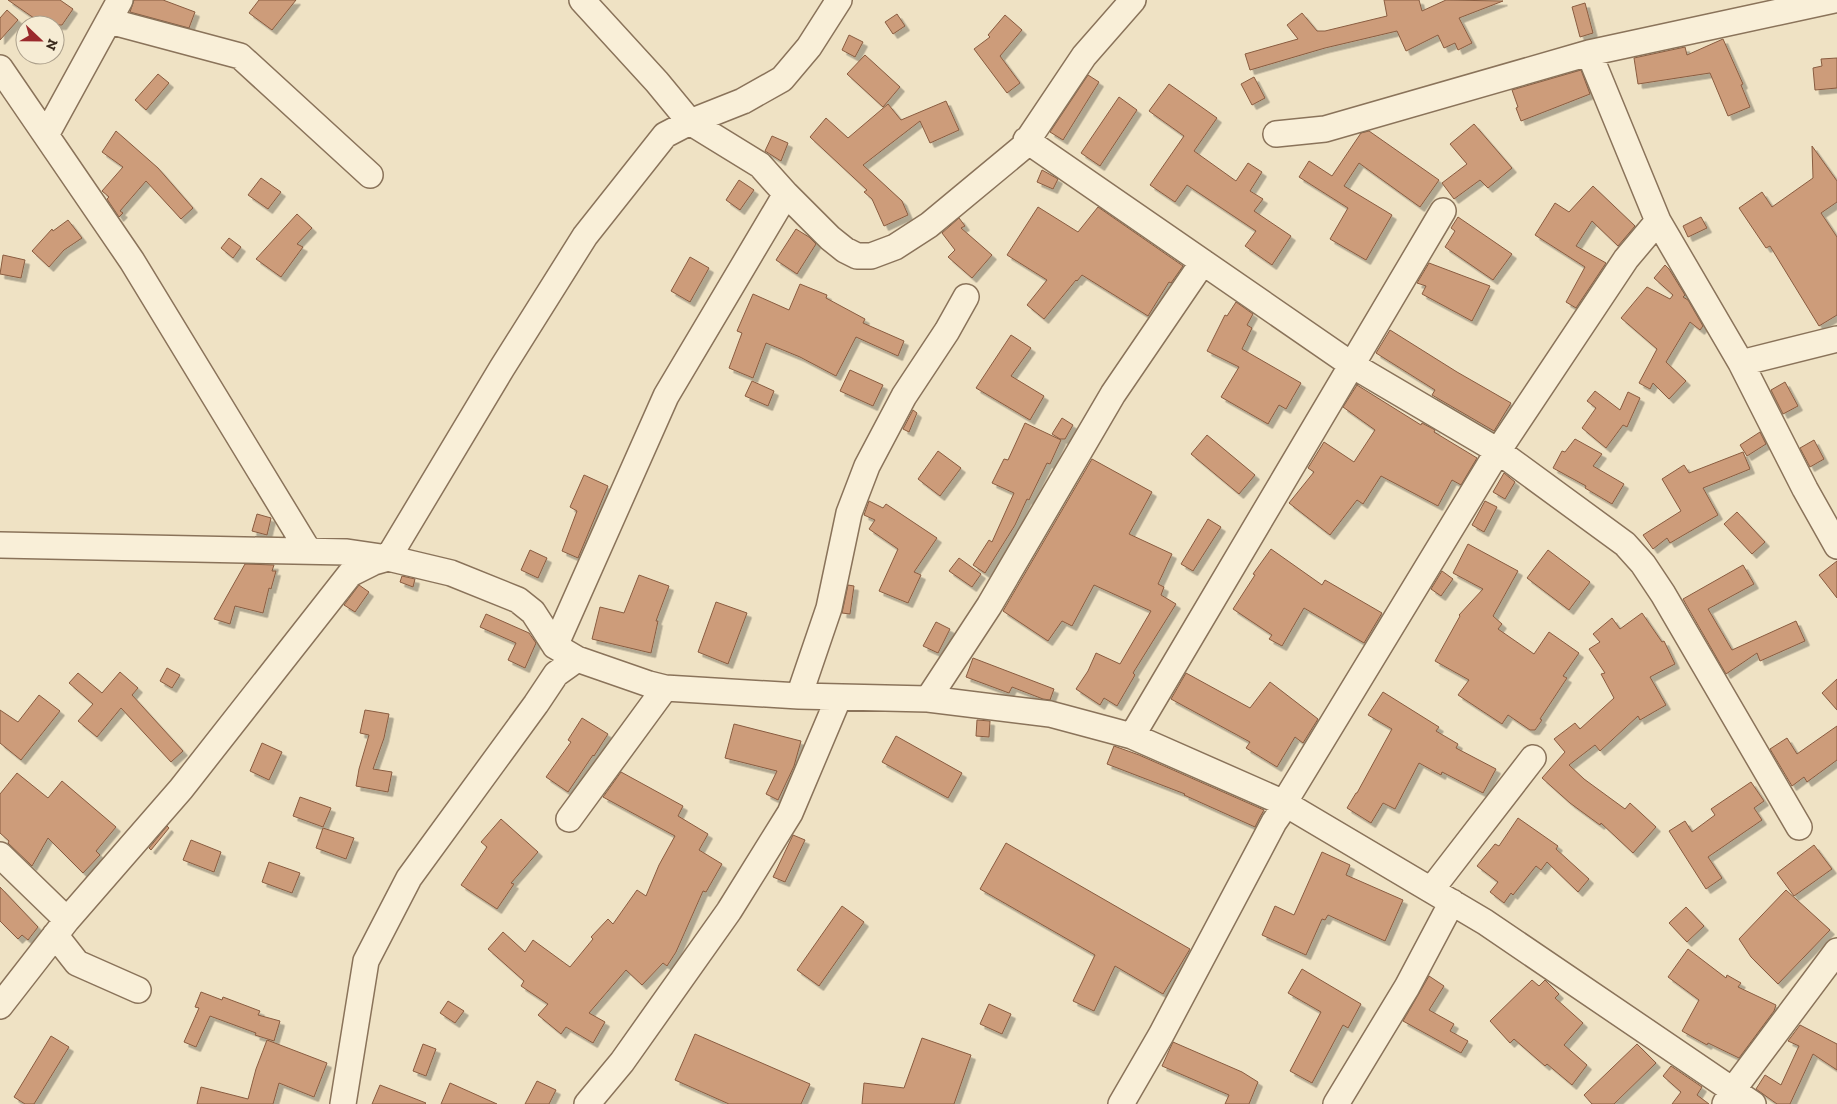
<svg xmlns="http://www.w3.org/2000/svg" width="1837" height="1104" font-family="'Zilla Slab',serif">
	<defs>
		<filter id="shadow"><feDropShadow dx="4.5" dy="4.5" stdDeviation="0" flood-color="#0004"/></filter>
	</defs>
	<rect width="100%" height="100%" fill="#efe2c4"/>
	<!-- building -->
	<path fill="#cd9c7a" stroke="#895c40" filter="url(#shadow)" d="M8 0H60L73 9 62 25H44Z
		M134 0H163L195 12 189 28 130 12Z
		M259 0H296L272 30 249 13Z
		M1384 0H1419L1422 11 1446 0 1503 1 1459 18 1472 43 1458 50 1455 43 1444 48 1438 35 1406 51 1397 31 1325 48 1250 70 1245 54 1298 39 1287 25 1302 13 1317 31H1325L1387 16Z
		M1585 3 1593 33 1580 37 1572 7Z
		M7 10 18 20 0 40V18Z
		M897 14 905 26 893 34 885 22Z
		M1005 15 1022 30 1000 56 1020 83 1007 93 974 49 990 37 988 35Z
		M849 35 863 42 855 57 842 50Z
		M1723 39 1743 84 1741 85 1750 107 1728 116 1710 73 1638 84 1634 58 1685 47 1687 55Z
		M865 55 900 87 883 107 847 74Z
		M1837 58V88L1815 90 1813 68 1822 66 1821 59Z
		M1581 70 1590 94 1521 121 1516 108 1518 107 1512 90Z
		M158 74 169 83 146 110 135 100Z
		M1088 75 1099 82 1063 140 1050 132Z
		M1254 77 1265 98 1252 105 1241 84Z
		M1169 84 1217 118 1194 151 1236 181 1248 163 1262 172 1250 191 1263 199 1254 211 1291 236 1272 265 1245 246 1256 231 1187 185 1175 202 1150 185 1184 136 1149 111Z
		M1119 97 1137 110 1100 166 1081 153Z
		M946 101 959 130 930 143 920 121 863 165 902 201 908 215 884 226 872 199 864 192 867 190 810 137 826 118 848 138 888 104 901 120Z
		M1474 124 1512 168 1488 188 1480 180 1454 199 1442 183 1467 164 1450 144Z
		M116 131 158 168 193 208 181 219 146 181 120 211 123 213 119 217 107 199 109 197 102 191 123 167 102 152Z
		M1369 131 1439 180 1420 207 1359 163 1344 186 1392 215 1366 260 1330 239 1348 208 1299 177 1309 161 1332 176 1361 133Z
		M772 136 788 143 781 161 765 151Z
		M1812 146 1837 181V202L1821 213 1837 237V315L1819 326 1770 246 1766 248 1739 208 1762 192 1772 207 1813 178Z
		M1042 170 1058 179 1053 189 1037 182Z
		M261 178 281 192 268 209 248 195Z
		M739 180 754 190 740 210 726 200Z
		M1593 186 1635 226 1618 246 1592 221 1576 246 1606 263 1576 308 1566 302 1585 267 1535 235 1555 203 1569 212Z
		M1038 207 1078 232 1098 207 1183 266 1171 283 1169 282 1148 316 1082 275 1077 281 1076 280 1044 319 1027 305 1047 280 1007 255Z
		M297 214 312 228 297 244 303 247 281 277 256 259Z
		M1458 217 1512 254 1493 280 1445 247 1455 231 1451 228Z
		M1701 217 1707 228 1688 237 1683 226Z
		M959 218 965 226 961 228 992 255 972 278 948 257 955 250 942 233Z
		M68 220 82 238 64 250 49 267 32 251 52 229 53 231Z
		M796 229 809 237 816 244 797 274 776 260Z
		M229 238 241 247 233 258 221 248Z
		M3 255 25 260 21 278 0 274Z
		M690 257 709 268 690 302 671 291Z
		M1429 263 1490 286 1472 321 1422 294 1426 286 1417 283Z
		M1665 265 1669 269 1685 295 1683 297 1688 300 1703 326 1700 330 1690 322 1666 362 1686 381 1669 399 1653 383 1650 389 1639 383 1657 349 1621 318 1647 287 1670 299 1673 295 1654 278Z
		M800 284 827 295 826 298 865 319 863 323 904 341 898 356 856 337 836 376 800 357 766 343 753 378 729 368 742 333 737 331 753 294 789 310Z
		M1236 302 1253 314 1247 325 1252 328 1242 349 1301 383 1286 409 1279 405 1268 424 1221 397 1239 367 1207 351 1225 315 1227 316Z
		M1390 330 1457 372 1511 403 1494 431 1432 395 1435 390 1376 353Z
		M1011 335 1031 348 1011 376 1044 396 1030 420 976 388Z
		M850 370 883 385 873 406 840 391Z
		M752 381 774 391 768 406 745 396Z
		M1785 382 1798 406 1783 414 1771 390Z
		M1357 385 1421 425 1422 423 1435 430 1434 432 1477 458 1461 485 1452 480 1438 506 1381 476 1363 504 1357 500 1330 535 1289 503 1314 472 1308 468 1324 442 1354 462 1375 430 1343 407Z
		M1595 391 1620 410 1628 392 1640 398 1627 427 1623 425 1606 448 1582 428 1596 408 1587 401Z
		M913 410 917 413 909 432 903 429Z
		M1062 418 1073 425 1065 439H1060L1052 434Z
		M1025 423 1061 440 1050 464 1047 463 1029 500 1027 499 1015 525 985 573 973 565 989 540 992 542 1014 493 992 483 1004 459 1008 460Z
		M1760 432 1766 444 1747 456 1740 445Z
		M1207 435 1255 475 1239 494 1191 454Z
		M1575 439 1602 454 1593 466 1624 484 1612 504 1585 488 1586 486 1553 468 1562 451 1565 452Z
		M1814 440 1824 459 1810 467 1800 448Z
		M938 451 961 468 940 496 918 479Z
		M1743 452 1750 469 1703 488 1718 515 1670 543 1667 538 1653 549 1643 535 1681 511 1662 479 1684 465 1689 473Z
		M1092 459 1152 492 1129 534 1172 554 1158 584 1164 587 1161 595 1176 604 1133 673 1135 675 1117 706 1104 698 1100 705 1076 689 1088 671 1096 653 1120 664 1151 611 1094 585 1072 626 1062 621 1048 641 1003 611Z
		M1504 473 1515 482 1505 499 1493 492Z
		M584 475 608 486 578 558 562 551 577 511 570 507Z
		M869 501 883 508 886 504 937 538 914 572 921 575 908 603 879 591 898 549 869 529 875 520 864 515Z
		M1485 501 1497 507 1484 532 1472 525Z
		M1737 512 1765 542 1752 554 1724 524Z
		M257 514 271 518 267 535 252 531Z
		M1208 519 1221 527 1193 571 1181 564Z
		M1468 544 1518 571 1493 616 1502 624 1498 629 1534 654 1549 632 1579 653 1563 676 1567 678 1540 719 1542 720 1535 730H1530L1508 715 1502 724 1458 695 1469 680 1435 661 1460 616 1459 615 1483 589 1453 573Z
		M1271 549 1322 585 1325 580 1382 613 1364 643 1304 608 1282 646 1269 639 1272 635 1233 609 1255 575 1253 574Z
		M530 550 547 558 538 578 521 570Z
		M1548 550 1590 582 1569 610 1527 578Z
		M959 558 981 574 972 587 949 571Z
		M1837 561V598L1819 575Z
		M245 564 274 565 272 571H276L271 589 269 588 263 613 235 606 230 624 214 619Z
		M1743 565 1754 584 1708 609 1732 650 1796 621 1805 641 1760 661 1757 653 1726 674 1683 599Z
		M1442 571 1453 579 1441 596 1431 589Z
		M639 575 669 586 656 621H658L651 653 592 639 600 607 624 613Z
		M402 576 415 579 413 587 400 582Z
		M359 585 369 592 355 612 344 605Z
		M848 585 854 586 850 614 842 613Z
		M716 602 747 613 728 664 698 652Z
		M1642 613 1662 642 1664 641 1675 664 1650 677 1666 705 1640 720 1638 716 1600 751 1595 745 1569 765 1584 779 1625 809 1630 803 1656 827 1633 853 1601 823 1600 825 1570 803 1542 778 1565 752 1554 739 1575 723 1580 729 1614 698 1601 674 1605 673 1589 649 1600 642 1593 634 1612 618 1620 629Z
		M486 614 529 633 536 643 525 668 508 660 516 643 480 627Z
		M936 622 950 629 938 653 923 646Z
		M973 658 1054 689 1050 700 1043 699 1012 687 1009 693 966 677Z
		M167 668 180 675 172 688 160 681Z
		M120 672 138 688 132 695 183 751 171 762 121 708 97 737 78 721 93 704 69 683 78 673 102 693Z
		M1186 673 1250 708 1270 682 1318 719 1303 743 1295 737 1277 767 1246 748 1250 742 1171 699Z
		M1837 679V710L1822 693Z
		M1383 692 1439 727 1436 731 1458 744 1456 748 1496 769 1483 793 1442 772 1441 775 1419 763 1395 809 1383 803 1371 823 1347 808 1356 793H1357L1392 729 1368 715Z
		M39 695 60 711 21 760 0 743V710L18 722Z
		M365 710 389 714 384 738 373 769 392 772 388 792 356 786 359 769 369 735 360 733Z
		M582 718 608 734 594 756 593 755 568 792 546 777 571 742 568 740Z
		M977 720 990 721 989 737 976 736Z
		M734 724 801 741 794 766 778 800 766 794 777 771 725 758Z
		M1837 726V760L1807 782 1804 777 1792 786 1770 749 1787 738 1797 754Z
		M896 736 962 773 948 798 882 762Z
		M262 743 282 752 269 780 250 771Z
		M1114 746 1139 755 1264 810 1260 817 1255 827 1184 795 1185 794 1107 764Z
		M621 772 683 806 678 816 708 834 699 850 722 864 706 892 703 891 676 952 667 966 663 963 642 985 626 970 589 1013 605 1022 593 1043 566 1027 561 1034 538 1015 548 1004 521 986 524 981 488 949 503 932 525 952 533 940 570 967 593 939 591 937 608 919 613 924 637 890 646 896 659 865 675 836 603 797Z
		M17 773 48 798 62 781 116 827 96 851 100 855 83 873 48 838 32 866 8 843 9 841 0 833V794Z
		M1751 782 1764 801 1754 808 1762 820 1708 857 1722 878 1706 889 1669 831 1685 821 1692 832 1715 815 1711 809Z
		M300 797 331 808 323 827 293 816Z
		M1518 818 1558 846 1556 849 1589 879 1578 892 1547 862 1541 870 1536 866 1513 895 1511 893 1504 903 1490 892 1498 882 1477 866 1495 844 1499 846Z
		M501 819 538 852 511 883 514 884 497 909 461 885 487 847 481 842Z
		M167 826 169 828 151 850 149 848Z
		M323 828 354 838 346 859 316 848Z
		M793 835 805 840 785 882 773 877Z
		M191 840 221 852 214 872 183 860Z
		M1006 843 1190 949 1163 994 1115 966 1094 1011 1073 1001 1095 955 980 889Z
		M1814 845 1832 869 1794 896 1777 873Z
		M1322 852 1350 865 1346 875 1403 900 1385 941 1328 915 1325 920 1322 919 1306 955 1262 935 1275 906 1294 915Z
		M269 862 300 873 292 893 262 882Z
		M0 887 38 927 28 940 22 935 18 939 0 921Z
		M1786 890 1830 930 1778 984 1751 957 1739 939Z
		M842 906 864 922 819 986 797 970Z
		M1686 907 1704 926 1687 942 1669 923Z
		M1688 949 1726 978 1727 975 1741 983 1738 987 1776 1005 1774 1011 1739 1058 1708 1043 1707 1045 1682 1031 1699 1000 1668 977Z
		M1302 969 1361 1004 1348 1028 1343 1025 1312 1083 1290 1071 1321 1012 1288 993Z
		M1429 976 1444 986 1429 1010 1454 1024 1450 1031 1468 1041 1461 1053 1403 1021Z
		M1532 980 1539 986 1545 980 1559 994 1555 998 1583 1023 1564 1045 1587 1065 1572 1085 1547 1064 1545 1066 1514 1039 1510 1043 1490 1021Z
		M201 992 222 1000 223 997 260 1011 258 1015 280 1021 274 1041 255 1035 256 1033 210 1016 196 1047 184 1042 199 1008 195 1007Z
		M448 1001 464 1011 455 1023 440 1013Z
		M989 1004 1011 1014 1002 1034 980 1024Z
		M1800 1025 1837 1044V1070L1813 1054 1790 1104H1777L1756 1089 1765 1075 1781 1085 1799 1046 1788 1041Z
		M695 1034 810 1084 801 1104H729L675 1080Z
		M51 1036 69 1047 34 1104H25L14 1097Z
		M922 1038 971 1055 954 1104H862L864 1083 904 1088Z
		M267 1040 327 1063 314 1097 279 1083 273 1104H197L201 1087 248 1099 256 1069Z
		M1173 1042 1242 1072 1258 1082 1249 1104H1225L1229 1095 1162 1066Z
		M423 1044 436 1049 426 1076 413 1071Z
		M1637 1044 1656 1063 1614 1104H1592L1584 1095Z
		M1671 1066 1702 1087 1697 1095 1709 1104H1672L1681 1092 1663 1076Z
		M537 1081 556 1090 549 1104H525Z
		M450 1083 497 1104H441Z
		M380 1085 426 1103 425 1104H372Z"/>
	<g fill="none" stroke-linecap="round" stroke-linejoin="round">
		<defs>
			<path id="minor" d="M582 0 657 82 690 122 760 165 786 194 830 238 845 250 857 256H871L895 247 929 225 1023 147 1084 56 1133 0
				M109 21 240 56 370 175
				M1589 53 1658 221 1741 363 1805 489 1837 546
				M0 68 132 261 308 550
				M1276 134 1325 129 1589 53 1834 0
				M46 135 120 0
				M1026 140 1352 365 1498 451 1625 544 1643 564 1663 594 1799 827
				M1741 363 1837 339
				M0 545 347 552 388 558 451 573 518 600 533 612 555 646 577 659 649 684 665 688 799 696 928 699 1050 714 1132 736 1284 803 1485 922 1753 1104
				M555 646 666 396 786 194
				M799 696 829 608 849 513 867 466 904 396 947 331 966 297
				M928 699 989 606 1113 394 1203 262
				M1132 736 1443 211
				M569 819 665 688
				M0 855 67 920
				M1431 890 1533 758
				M55 935 77 963 138 990
				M0 1006 67 920 181 789 350 574 374 562 388 558 502 368 585 236 665 135 690 122 743 101 782 79 809 47 839 0
				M343 1104 366 961 409 878 536 704 556 674 577 659
				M587 1104 622 1062 729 911 790 813 839 697
				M1121 1104 1161 1035 1274 822 1283 809 1284 803 1498 451 1626 259 1658 221
				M1336 1104 1407 987 1452 902
				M1725 1104 1732 1091 1837 951"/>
		</defs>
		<!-- minor casing -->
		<use href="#minor" stroke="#8a735a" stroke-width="28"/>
		<!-- minor -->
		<use href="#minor" stroke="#f9efd8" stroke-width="25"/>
	</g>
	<!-- north arrow -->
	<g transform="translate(40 40) rotate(112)"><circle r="24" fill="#f6ecd4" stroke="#ab9f8b"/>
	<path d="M0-4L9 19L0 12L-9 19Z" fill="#9a292c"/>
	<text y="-8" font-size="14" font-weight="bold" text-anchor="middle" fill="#3a2b1e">N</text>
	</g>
</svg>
